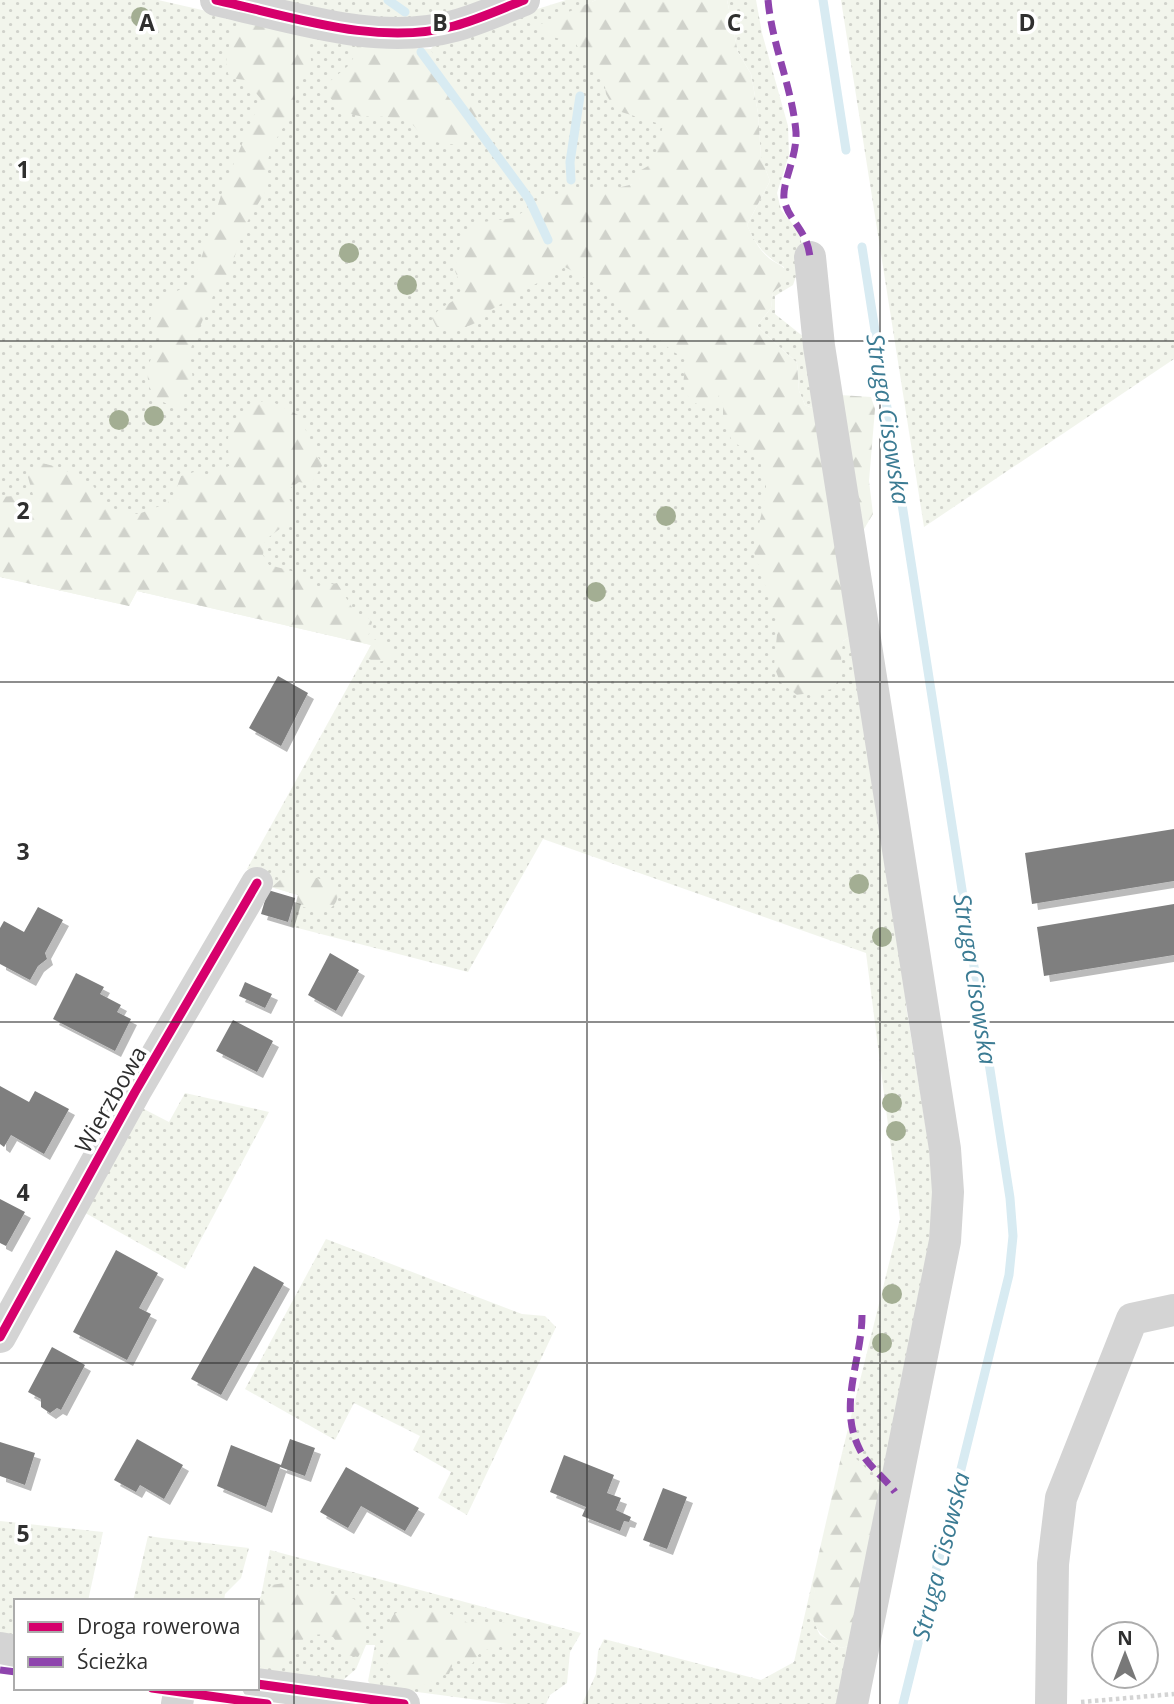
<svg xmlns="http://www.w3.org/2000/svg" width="1174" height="1704" font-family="'Open Sans',sans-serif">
	<defs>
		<pattern id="grass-dots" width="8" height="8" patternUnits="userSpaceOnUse" patternTransform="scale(1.75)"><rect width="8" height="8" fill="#f2f5ec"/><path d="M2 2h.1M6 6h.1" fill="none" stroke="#d0d2cb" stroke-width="1.8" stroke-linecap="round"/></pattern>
		<pattern id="forest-firs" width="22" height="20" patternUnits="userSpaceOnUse" patternTransform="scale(1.75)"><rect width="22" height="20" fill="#f2f5ec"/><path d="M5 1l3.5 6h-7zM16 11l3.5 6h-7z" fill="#d0d2cb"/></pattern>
		<filter id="shadow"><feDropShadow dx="6" dy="6" stdDeviation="0" flood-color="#0004"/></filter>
	</defs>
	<rect width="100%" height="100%" fill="#fff"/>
	<!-- grass -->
	<path fill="url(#grass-dots)" d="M0 0H158L356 45 431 49 436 41 566 0H596L583 6 650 31 670 174 554 206 774 422 840 651 843 641 856 633 906 968V1006L939 1208 872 1569C873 1532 888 1465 842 1453L900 1219 866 953 543 839 468 972 290 926 298 895 267 886 271 879 247 869 371 645 137 591 129 606 0 577Z
		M266 0H491C453 12 414 22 373 21 339 20 301 7 266 0Z
		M727 0H756L762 33 788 126 789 155 777 193 781 210 800 233 803 256 793 285 775 296V314L814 345 822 412 805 405 799 391 797 363 757 326 771 308 773 291 784 283V267C765 257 755 244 747 225L770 181 761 158 758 113 751 74 738 52Z
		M841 0H1174V359L924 527Z
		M185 1093 269 1112 185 1269 80 1210 136 1105 169 1122Z
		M326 1239 522 1314 545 1316 556 1327 467 1515 438 1498 451 1472 413 1450 420 1436 354 1403 335 1440 245 1389Z
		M0 1521 103 1532 88 1601H16V1639L0 1637Z
		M148 1536 162 1538 249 1548 241 1578 225 1594 224 1601H133Z
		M270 1550 581 1633 570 1652 567 1683 550 1695 546 1704H508L372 1686 368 1681 375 1645H366L356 1669 342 1681 257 1670V1601L261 1596Z
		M812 1583C820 1596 809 1617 820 1635L841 1648 853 1645 840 1704H582L596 1674 598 1651 604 1639 761 1680 794 1662Z"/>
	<!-- forest -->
	<path fill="url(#forest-firs)" d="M596 0H727L738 52 751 74 758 113 761 157 770 181 747 225C753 238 759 250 770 259 778 265 784 265 788 274L784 284 773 292 771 308 757 326 797 363 799 391 805 405 822 412 840 395 871 397 875 409 869 481 873 514 864 529 856 633 843 641 839 679 833 689 797 695 780 682 774 666 778 624 753 549 766 495V478L759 459 732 441 723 420V402L719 395 714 411 690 401 683 385 686 359 672 351 604 289 565 267 487 312C471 332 459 327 436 326L432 318C440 305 453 303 464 293L455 271 458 254 464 232 476 223 514 218 537 202 566 191 610 190 633 184 636 173 655 162 663 125 615 110 606 94 604 79 588 66 575 42 552 37 541 30V24Z
		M241 20 308 36 312 68 293 84 296 111C279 129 260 164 267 189L244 227 229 275 213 296 190 350 193 382 185 390 180 405C143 407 140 366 160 344V331L150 322C159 283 176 301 195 278L223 189 261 99 245 80 230 78C220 58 232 38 241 20Z
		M356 45 431 49 434 59 475 102 478 121 459 145C449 144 436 143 427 139 419 135 415 124 407 121 375 110 354 129 328 95L329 82 348 66 358 51Z
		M267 399 300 416 315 453 323 464 311 484 299 482 288 490 289 499 296 509 289 522 265 540 263 555 269 565 303 574 316 587 337 583 356 614H365L372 622 368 637 391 645 392 660 375 662 365 657 371 645 137 591 129 606 0 577V497L14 496 35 502 28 477 37 462C58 466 74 473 92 485 97 489 96 494 100 499 106 505 121 513 129 514 141 516 154 506 166 505L174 495 181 476 194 472 209 475 231 465C221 428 235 415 267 399Z
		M302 873 323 880 337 889C342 915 312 914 296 903L298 895 272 887 280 880Z
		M842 1453 852 1455 868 1470 880 1500 853 1645 841 1648C823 1637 810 1629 813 1605 814 1596 816 1592 812 1583Z
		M285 1583 354 1599C368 1614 371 1639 358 1657L346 1655 333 1637C303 1627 293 1649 278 1670L259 1666 257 1607 271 1585Z
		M412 1607 451 1614 468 1623 503 1622 512 1627 510 1645 481 1651 472 1664 455 1659 449 1674C437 1675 430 1686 419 1686 380 1688 379 1638 394 1614Z"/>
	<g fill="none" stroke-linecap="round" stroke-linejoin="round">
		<!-- stream -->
		<path stroke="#d8ebf2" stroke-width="9" d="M388 0 405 12
			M823 0 846 150
			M421 52 529 199 548 240
			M571 180 570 162 580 96
			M862 247 1010 1198 1013 1236 1009 1275 903 1704"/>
	</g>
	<!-- building -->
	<path fill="#7f7f7f" filter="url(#shadow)" d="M278 676 308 693 281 746 249 728Z
		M1174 829V881L1032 904 1025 853Z
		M268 890 295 898 288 922 261 914Z
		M1174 904V955L1044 976 1037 927Z
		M38 907 63 920 45 953 47 959 38 966 30 980 0 964V928L4 921 24 932Z
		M330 953 359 970 336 1011 308 995Z
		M76 973 104 987 100 994 121 1005 117 1012 131 1019 115 1051 53 1019Z
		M245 982 272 994 265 1008 239 996Z
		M233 1020 273 1041 257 1072 216 1051Z
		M0 1086 29 1102 35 1091 69 1109 44 1154 11 1135 4 1147 0 1144Z
		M0 1199 25 1212 6 1246 0 1243Z
		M116 1250 158 1273 139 1308 151 1314 127 1360 73 1332Z
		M254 1266 284 1283 221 1395 191 1379Z
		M52 1347 85 1365 61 1410 57 1408 50 1413 41 1407V1399L28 1392Z
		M137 1439 183 1465 164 1499 140 1485 136 1492 114 1480Z
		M290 1439 315 1448 305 1476 280 1467 266 1507 217 1486 231 1445 281 1465Z
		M0 1442 35 1453 25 1485 0 1476Z
		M564 1455 614 1475 607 1493 621 1498 616 1510 631 1517 629 1522 624 1521 620 1531 582 1516 586 1507 550 1492Z
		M346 1467 419 1508 405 1531 361 1506 348 1528 320 1512Z
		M663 1488 687 1497 667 1549 643 1540Z"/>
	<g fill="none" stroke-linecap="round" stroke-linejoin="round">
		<!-- path -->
		<path stroke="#d4d4d4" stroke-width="4.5" stroke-dasharray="3.5 3.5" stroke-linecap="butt" d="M1081 1702 1174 1694"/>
		<!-- minor -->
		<path stroke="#d4d4d4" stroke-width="32" d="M216 0C290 16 378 47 454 26 477 20 501 9 524 0
			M810 257 819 346 945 1149 948 1192 945 1241 852 1704
			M0 1337 135 1092 257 883
			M0 1648 16 1651
			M257 1684 404 1704
			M177 1704 180 1688
			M1051 1704 1053 1564 1061 1498 1132 1319 1174 1310"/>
		<!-- quiet -->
		<path stroke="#8e44ad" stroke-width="7" stroke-dasharray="14 7" stroke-linecap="butt" d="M768 0C772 45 792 87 796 132 797 158 782 182 784 199 788 221 807 229 810 257
			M862 1315C862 1360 837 1406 860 1450 868 1466 884 1477 895 1492
			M0 1670 16 1672"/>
		<defs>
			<path id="cycleway" d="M216 0C290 16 378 47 454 26 477 20 501 9 524 0
				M0 1337 135 1092 257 883
				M257 1684 404 1704
				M152 1688 267 1704"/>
		</defs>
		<!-- cycleway casing -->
		<use href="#cycleway" stroke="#fff" stroke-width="13"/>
		<!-- cycleway -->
		<use href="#cycleway" stroke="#d6006c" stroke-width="9"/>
	</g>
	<!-- trees -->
	<g fill="#a3ae93">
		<circle cx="141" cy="17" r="10"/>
		<circle cx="349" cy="253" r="10"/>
		<circle cx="407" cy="285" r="10"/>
		<circle cx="154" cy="416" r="10"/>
		<circle cx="119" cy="420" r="10"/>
		<circle cx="666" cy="516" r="10"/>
		<circle cx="596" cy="592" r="10"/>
		<circle cx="859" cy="884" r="10"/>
		<circle cx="882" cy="937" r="10"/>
		<circle cx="892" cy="1103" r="10"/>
		<circle cx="896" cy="1131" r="10"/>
		<circle cx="892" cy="1294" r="10"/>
		<circle cx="882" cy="1343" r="10"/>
	</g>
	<!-- grid -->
	<path fill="none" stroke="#2f2f2f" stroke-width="2" stroke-opacity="0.55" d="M294 0V1704M587 0V1704M880 0V1704M0 341H1174M0 682H1174M0 1022H1174M0 1363H1174"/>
	<g text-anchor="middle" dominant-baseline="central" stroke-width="7" stroke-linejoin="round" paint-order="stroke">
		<!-- street labels -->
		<g font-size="23" fill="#2f2f2f" stroke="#fff">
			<text transform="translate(110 1099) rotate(-60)">Wierzbowa</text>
		</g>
		<!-- water labels -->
		<g font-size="24" font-style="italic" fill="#3b7b93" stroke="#fff">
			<text transform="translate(889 419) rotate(81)">Struga Cisowska</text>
			<text transform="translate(976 979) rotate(81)">Struga Cisowska</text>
			<text transform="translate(940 1556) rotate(-76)">Struga Cisowska</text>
		</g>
	</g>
	<g font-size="23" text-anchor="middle" font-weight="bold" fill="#2f2f2f" stroke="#fff" stroke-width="7" stroke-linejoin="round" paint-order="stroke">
		<text x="147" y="31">A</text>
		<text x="440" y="31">B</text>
		<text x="734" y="31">C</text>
		<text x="1027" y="31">D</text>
		<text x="23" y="178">1</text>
		<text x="23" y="519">2</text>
		<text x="23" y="860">3</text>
		<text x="23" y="1201">4</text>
		<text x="23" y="1542">5</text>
	</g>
	<!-- legend -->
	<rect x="14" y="1599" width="245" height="91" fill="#ffffff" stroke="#acacac" stroke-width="2"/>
	<rect x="28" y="1622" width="35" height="10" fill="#d6006c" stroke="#acacac" stroke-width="2"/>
	<text x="77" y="1634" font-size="21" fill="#2f2f2f">Droga rowerowa</text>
	<rect x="28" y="1657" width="35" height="10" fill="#8e44ad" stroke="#acacac" stroke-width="2"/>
	<text x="77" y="1669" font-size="21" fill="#2f2f2f">Ścieżka</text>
	<!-- north arrow -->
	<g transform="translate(1125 1655)"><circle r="33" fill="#ffffff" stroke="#acacac" stroke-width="2"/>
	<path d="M0-5L12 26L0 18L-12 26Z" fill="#787878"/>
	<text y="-10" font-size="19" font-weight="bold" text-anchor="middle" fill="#2f2f2f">N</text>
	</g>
</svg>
